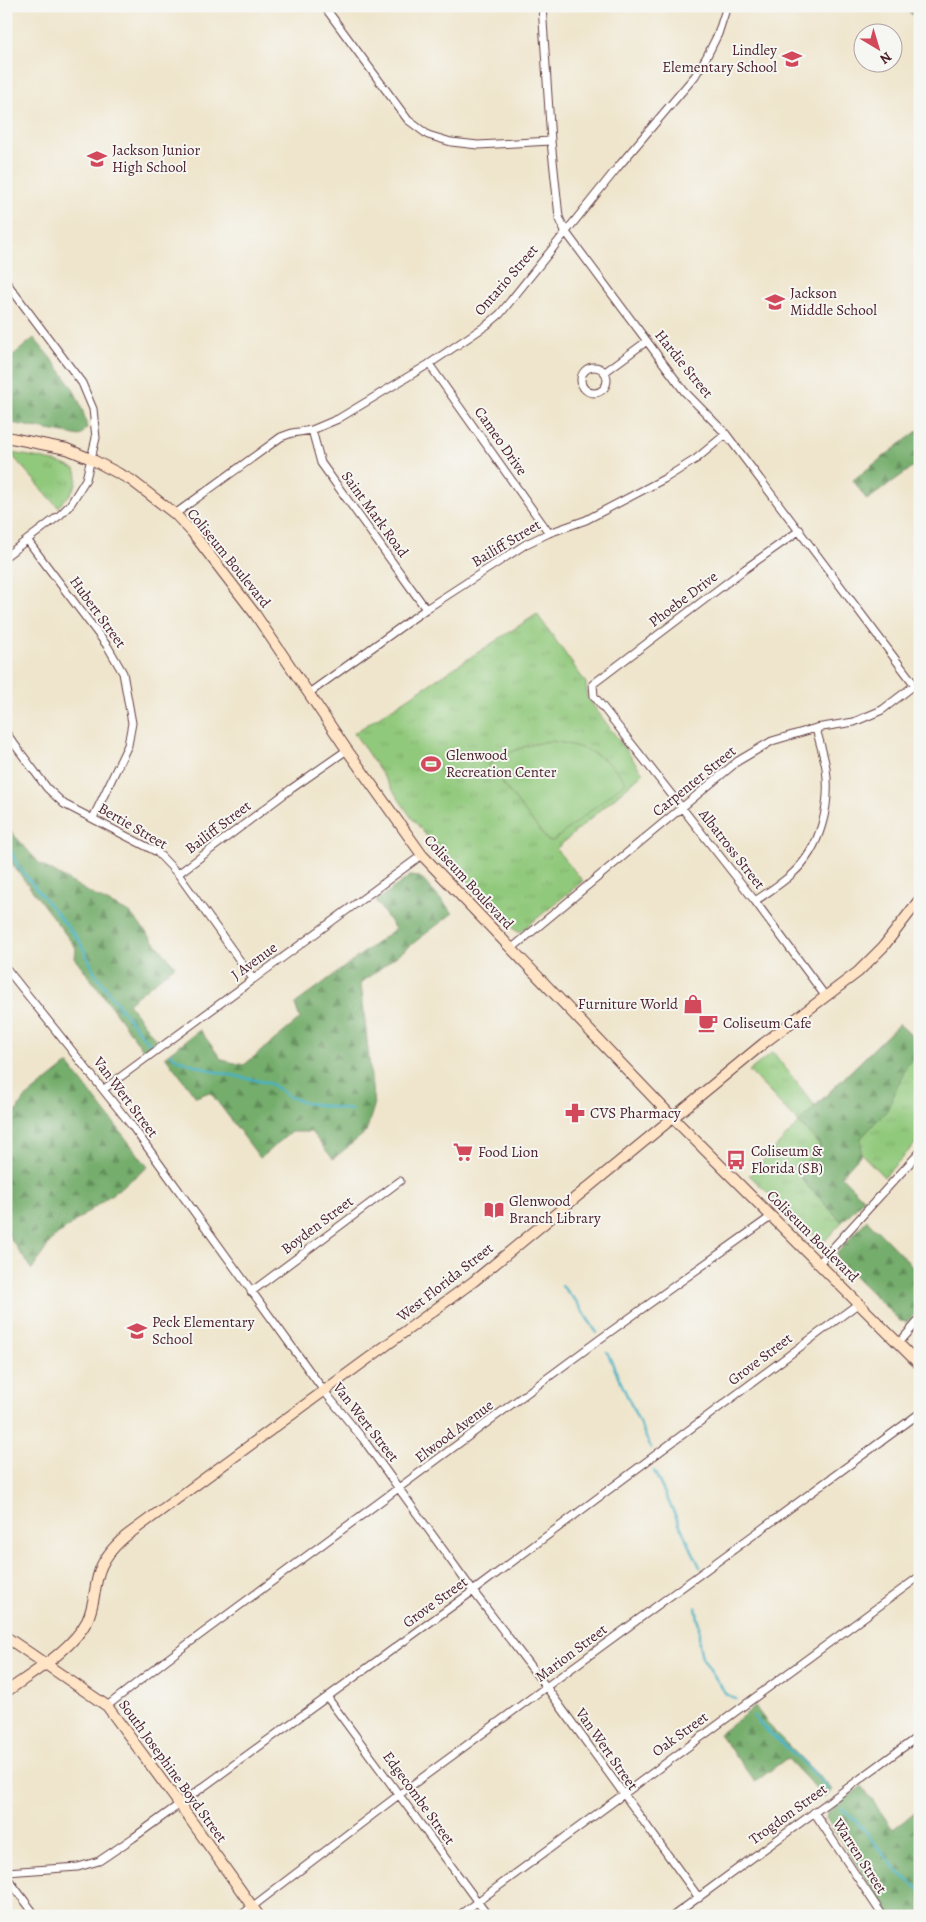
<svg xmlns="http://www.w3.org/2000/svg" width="926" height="1922" font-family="Alegreya,serif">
	<defs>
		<pattern id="grass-tufts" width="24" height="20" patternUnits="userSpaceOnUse" patternTransform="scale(1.25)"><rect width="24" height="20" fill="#91c97c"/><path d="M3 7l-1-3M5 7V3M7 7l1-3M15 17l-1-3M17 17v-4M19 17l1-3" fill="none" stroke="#7fac6b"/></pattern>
		<pattern id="forest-firs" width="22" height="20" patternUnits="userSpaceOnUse" patternTransform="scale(1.25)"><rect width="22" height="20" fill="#74ad6c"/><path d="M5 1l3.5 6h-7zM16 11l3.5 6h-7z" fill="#618c59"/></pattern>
	</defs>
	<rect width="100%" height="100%" fill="#f6f6f2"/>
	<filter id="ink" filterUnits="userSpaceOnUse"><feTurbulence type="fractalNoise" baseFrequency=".02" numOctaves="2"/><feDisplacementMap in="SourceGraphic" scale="10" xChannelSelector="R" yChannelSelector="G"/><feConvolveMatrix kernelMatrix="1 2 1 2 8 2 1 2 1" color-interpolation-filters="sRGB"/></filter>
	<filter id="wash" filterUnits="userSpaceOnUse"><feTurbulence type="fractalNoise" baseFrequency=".0096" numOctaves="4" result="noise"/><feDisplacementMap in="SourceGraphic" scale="20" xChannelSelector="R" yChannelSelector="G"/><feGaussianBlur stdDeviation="1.12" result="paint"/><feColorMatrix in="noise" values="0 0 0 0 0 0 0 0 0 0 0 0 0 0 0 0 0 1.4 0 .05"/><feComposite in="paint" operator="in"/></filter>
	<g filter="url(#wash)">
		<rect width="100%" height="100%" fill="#efe5cc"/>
		<!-- grass -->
		<path fill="url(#grass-tufts)" stroke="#6e7454" d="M10 453C33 456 54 460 75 469 82 485 69 495 58 507Z
			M537 614 586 683 587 697 643 773 556 849 583 881 519 933 513 928 440 852 411 817 354 733Z
			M899 1024 920 1044 919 1140 884 1177 815 1106 820 1146 799 1170 803 1181 842 1222 822 1244 749 1175 799 1123 749 1071 773 1052 815 1106Z"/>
		<!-- forest -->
		<path fill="url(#forest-firs)" stroke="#5f664c" d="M901 6H920V20Z
			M34 338C58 368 80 388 87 428L80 436 6 422V361Z
			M920 429V462L867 500 853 480Z
			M6 826 40 864 97 897 130 913 175 966 128 1003 157 1041 144 1051 75 958 76 948 6 856Z
			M410 876 420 877 453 913 361 983 374 1106 366 1132 333 1159 311 1132H291L260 1158 210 1092 196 1097 165 1056 200 1030 222 1060 244 1065 300 1019 295 1004 395 929 376 901Z
			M899 1024 920 1044V1052L906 1067 887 1110 861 1138V1154L841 1176 864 1199 842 1222 803 1181 799 1171 820 1146 799 1123Z
			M68 1064 148 1167 52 1239 32 1270 6 1232V1147L10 1123 23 1100Z
			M867 1220 920 1274V1309L907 1322 900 1321 838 1260 837 1253Z
			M755 1707 774 1731 833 1790 824 1797 787 1758 755 1782 719 1734Z
			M862 1786 893 1829 920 1809V1916H891L826 1818 827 1813Z"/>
		<!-- garden -->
		<path fill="#91c97c" stroke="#6e7454" d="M550 741C584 746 605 754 626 782L553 841H548L488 765C508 752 527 744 550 741Z"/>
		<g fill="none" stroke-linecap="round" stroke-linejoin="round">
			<!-- stream -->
			<path stroke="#45b1c3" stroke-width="2.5" d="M6 838 17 865 80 942 95 973 121 1009 144 1038 152 1045
				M171 1054 177 1059 212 1071 269 1083 292 1098 306 1103 351 1110
				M562 1286 576 1301 597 1333
				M607 1352 651 1448
				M654 1471 700 1567
				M696 1607 699 1625V1644L702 1657 726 1694 736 1699
				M754 1716 763 1727 805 1764 830 1790
				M841 1808 858 1823 898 1872 920 1890"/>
		</g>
	</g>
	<g filter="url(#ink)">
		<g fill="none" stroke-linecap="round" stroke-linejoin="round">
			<defs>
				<path id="street" d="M324 6 408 120 428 135 451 142 478 145 551 141
					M542 6 551 141 559 217 565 231 684 391 726 434 920 692
					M6 282 82 383 93 409 96 438 86 479 70 505 60 515 6 556
					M429 364 549 533
					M581 380a13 13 0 1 1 26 0a13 13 0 1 1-26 0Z
					M605 372 647 341
					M312 430 321 463 426 609
					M175 514 281 437 292 433 312 430 338 419 429 364 487 325 500 314 618 167 695 76 707 56 718 34 727 6
					M800 530 745 569 593 684 594 696 602 706 755 901 826 997
					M28 541 108 647 123 673 132 723 128 745 93 818
					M309 693 426 609 526 544 549 533 586 520 664 479 696 459 726 434
					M6 733 47 788 64 804 157 852 178 874 253 979
					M178 874 291 789 347 750
					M755 901C768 892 781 884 792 874 821 848 831 805 826 768 824 755 819 741 816 728
					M511 949 738 761 772 741 816 728 854 722 882 710 920 681
					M6 968 132 1126 324 1391 363 1439 473 1591 547 1688 699 1898
					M104 1089 422 855
					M819 1263 920 1152
					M251 1292 400 1181
					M899 1343 920 1319
					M327 1697 488 1916
					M107 1706 166 1660 600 1339 772 1216
					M814 1812 883 1916
					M6 1872 78 1867 99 1861 133 1838 473 1591 859 1303
					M6 1876 36 1916
					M240 1916 400 1794 920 1413
					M458 1916 920 1576
					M673 1916 920 1735"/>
				<path id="secondary" d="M6 437 67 449 91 459 131 480 175 514 192 532 255 614 347 750 422 855 673 1118 920 1365
					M6 1637 107 1706 180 1805 259 1916
					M6 1692C32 1673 72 1650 87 1621 94 1607 94 1591 98 1576 102 1559 113 1547 126 1536L474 1281 764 1043 858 972 883 947 920 899"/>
			</defs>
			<!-- street casing -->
			<use href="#street" stroke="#633d43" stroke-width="9"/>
			<!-- secondary casing -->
			<use href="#secondary" stroke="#633d43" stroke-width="12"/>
			<!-- street -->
			<use href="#street" stroke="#fff" stroke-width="7"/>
			<!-- secondary -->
			<use href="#secondary" stroke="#ffe4c6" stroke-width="10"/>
		</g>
	</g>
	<!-- icons -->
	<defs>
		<symbol id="school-bare" viewBox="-9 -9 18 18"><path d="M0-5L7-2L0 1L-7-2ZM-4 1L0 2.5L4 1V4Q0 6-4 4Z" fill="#d1495b" stroke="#f6f6f2" stroke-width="2.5" paint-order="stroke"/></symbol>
		<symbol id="stadium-bare" viewBox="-9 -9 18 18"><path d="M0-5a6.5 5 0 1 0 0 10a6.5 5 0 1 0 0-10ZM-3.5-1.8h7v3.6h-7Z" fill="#d1495b" stroke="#f6f6f2" stroke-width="2.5" paint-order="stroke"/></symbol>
		<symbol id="shop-bare" viewBox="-9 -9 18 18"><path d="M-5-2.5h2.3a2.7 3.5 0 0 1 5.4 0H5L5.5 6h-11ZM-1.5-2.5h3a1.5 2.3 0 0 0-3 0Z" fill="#d1495b" stroke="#f6f6f2" stroke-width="2.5" paint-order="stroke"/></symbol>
		<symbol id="cafe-bare" viewBox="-9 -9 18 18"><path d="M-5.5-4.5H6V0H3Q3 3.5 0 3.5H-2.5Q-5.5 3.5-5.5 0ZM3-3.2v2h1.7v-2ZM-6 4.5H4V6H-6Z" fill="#d1495b" stroke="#f6f6f2" stroke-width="2.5" paint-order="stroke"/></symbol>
		<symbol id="pharmacy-bare" viewBox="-9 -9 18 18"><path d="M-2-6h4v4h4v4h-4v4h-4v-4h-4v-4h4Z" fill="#d1495b" stroke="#f6f6f2" stroke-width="2.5" paint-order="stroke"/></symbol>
		<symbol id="supermarket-bare" viewBox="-9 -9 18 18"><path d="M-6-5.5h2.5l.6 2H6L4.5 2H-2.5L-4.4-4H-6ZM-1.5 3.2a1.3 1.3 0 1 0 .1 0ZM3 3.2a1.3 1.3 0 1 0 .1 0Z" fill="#d1495b" stroke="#f6f6f2" stroke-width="2.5" paint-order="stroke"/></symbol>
		<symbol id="bus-bare" viewBox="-9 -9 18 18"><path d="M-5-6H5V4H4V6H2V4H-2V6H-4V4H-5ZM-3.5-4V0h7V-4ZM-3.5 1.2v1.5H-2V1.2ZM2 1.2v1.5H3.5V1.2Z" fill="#d1495b" stroke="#f6f6f2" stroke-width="2.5" paint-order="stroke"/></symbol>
		<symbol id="library-bare" viewBox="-9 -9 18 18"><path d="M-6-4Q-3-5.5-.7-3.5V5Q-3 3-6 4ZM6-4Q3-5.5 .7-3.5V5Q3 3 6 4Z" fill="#d1495b" stroke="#f6f6f2" stroke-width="2.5" paint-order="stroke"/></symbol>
	</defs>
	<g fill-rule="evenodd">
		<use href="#school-bare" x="778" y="45" width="28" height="28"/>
		<use href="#school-bare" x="83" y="145" width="28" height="28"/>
		<use href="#school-bare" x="761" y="288" width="28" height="28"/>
		<use href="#stadium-bare" x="417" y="750" width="28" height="28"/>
		<use href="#shop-bare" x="679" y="990" width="28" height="28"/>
		<use href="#cafe-bare" x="694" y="1009" width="28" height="28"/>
		<use href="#pharmacy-bare" x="561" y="1099" width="28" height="28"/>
		<use href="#supermarket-bare" x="449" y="1138" width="28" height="28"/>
		<use href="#bus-bare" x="722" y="1146" width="28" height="28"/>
		<use href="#library-bare" x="480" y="1196" width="28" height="28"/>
		<use href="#school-bare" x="123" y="1317" width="28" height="28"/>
	</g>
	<g text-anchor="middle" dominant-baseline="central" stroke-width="4" stroke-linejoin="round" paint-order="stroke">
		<!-- poi labels -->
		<g font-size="15" fill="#4a1f2b" stroke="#f6f6f2" text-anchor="start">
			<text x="777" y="50" text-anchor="end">Lindley<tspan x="777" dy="17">Elementary School</tspan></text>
			<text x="112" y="150">Jackson Junior<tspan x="112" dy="17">High School</tspan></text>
			<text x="790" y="293">Jackson<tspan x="790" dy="17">Middle School</tspan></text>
			<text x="446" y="755">Glenwood<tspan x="446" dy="17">Recreation Center</tspan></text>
			<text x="678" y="1004" text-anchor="end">Furniture World</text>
			<text x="723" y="1023">Coliseum Cafe</text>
			<text x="590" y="1113">CVS Pharmacy</text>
			<text x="751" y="1151">Coliseum &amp;<tspan x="751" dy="17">Florida (SB)</tspan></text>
			<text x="478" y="1152">Food Lion</text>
			<text x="509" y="1201">Glenwood<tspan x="509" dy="17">Branch Library</tspan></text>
			<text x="152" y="1322">Peck Elementary<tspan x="152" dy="17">School</tspan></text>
		</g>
		<!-- street labels -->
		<g font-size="15" fill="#4a1f2b" stroke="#f6f6f2">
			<text transform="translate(506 280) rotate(-49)">Ontario Street</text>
			<text transform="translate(684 364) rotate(51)">Hardie Street</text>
			<text transform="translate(501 441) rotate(55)">Cameo Drive</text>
			<text transform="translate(375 514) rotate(54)">Saint Mark Road</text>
			<text transform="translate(506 543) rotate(-31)">Bailiff Street</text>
			<text transform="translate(229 558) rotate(51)">Coliseum Boulevard</text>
			<text transform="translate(683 599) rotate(-37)">Phoebe Drive</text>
			<text transform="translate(98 612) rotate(54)">Hubert Street</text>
			<text transform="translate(694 781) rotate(-39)">Carpenter Street</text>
			<text transform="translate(133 826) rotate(30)">Bertie Street</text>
			<text transform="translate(218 827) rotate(-37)">Bailiff Street</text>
			<text transform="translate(732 849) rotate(52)">Albatross Street</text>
			<text transform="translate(469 882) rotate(47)">Coliseum Boulevard</text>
			<text transform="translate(254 961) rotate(-36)">J Avenue</text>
			<text transform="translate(126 1097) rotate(53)">Van Wert Street</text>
			<text transform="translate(317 1225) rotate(-37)">Boyden Street</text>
			<text transform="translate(813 1236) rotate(45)">Coliseum Boulevard</text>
			<text transform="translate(445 1282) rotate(-38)">West Florida Street</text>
			<text transform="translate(760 1359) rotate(-37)">Grove Street</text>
			<text transform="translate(366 1422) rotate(52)">Van Wert Street</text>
			<text transform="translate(454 1431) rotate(-37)">Elwood Avenue</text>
			<text transform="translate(435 1602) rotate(-36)">Grove Street</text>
			<text transform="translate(571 1653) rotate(-37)">Marion Street</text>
			<text transform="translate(680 1734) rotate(-36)">Oak Street</text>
			<text transform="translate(607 1749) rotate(55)">Van Wert Street</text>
			<text transform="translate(173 1771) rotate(54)">South Josephine Boyd Street</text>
			<text transform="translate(419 1798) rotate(54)">Edgecombe Street</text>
			<text transform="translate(788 1814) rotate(-36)">Trogdon Street</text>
			<text transform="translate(860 1856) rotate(57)">Warren Street</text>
		</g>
	</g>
	<!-- margin -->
	<rect width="926" height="1922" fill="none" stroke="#f6f6f2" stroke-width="25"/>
	<!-- north arrow -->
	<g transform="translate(878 48) rotate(142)"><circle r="24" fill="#f6f6f2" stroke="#b1a0a2"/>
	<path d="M0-4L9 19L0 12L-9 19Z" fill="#d1495b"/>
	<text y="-8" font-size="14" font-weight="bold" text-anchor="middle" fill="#4a1f2b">N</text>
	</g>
</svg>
